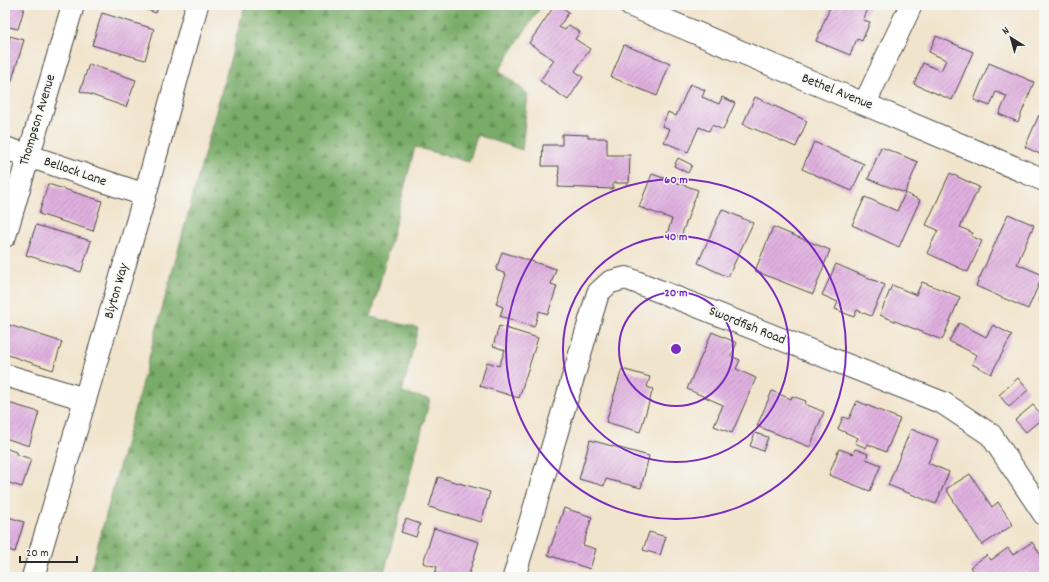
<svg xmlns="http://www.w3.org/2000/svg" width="1049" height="582" font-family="Dekko,sans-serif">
	<defs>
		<pattern id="forest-firs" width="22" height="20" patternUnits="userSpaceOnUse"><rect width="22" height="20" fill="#78ac67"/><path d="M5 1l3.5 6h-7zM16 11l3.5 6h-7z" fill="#638c55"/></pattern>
		<pattern id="building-hatch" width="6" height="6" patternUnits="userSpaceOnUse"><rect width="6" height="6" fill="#e0b0e0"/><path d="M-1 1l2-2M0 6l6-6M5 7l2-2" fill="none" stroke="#b68fb6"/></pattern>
	</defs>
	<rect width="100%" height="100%" fill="#f6f6f2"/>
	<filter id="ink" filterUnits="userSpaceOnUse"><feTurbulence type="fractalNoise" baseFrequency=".025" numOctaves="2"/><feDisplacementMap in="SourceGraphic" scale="8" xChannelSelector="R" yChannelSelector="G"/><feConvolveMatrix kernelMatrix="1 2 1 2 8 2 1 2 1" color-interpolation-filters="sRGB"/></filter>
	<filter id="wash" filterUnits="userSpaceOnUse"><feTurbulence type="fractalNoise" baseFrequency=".012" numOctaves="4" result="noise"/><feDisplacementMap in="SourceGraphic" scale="16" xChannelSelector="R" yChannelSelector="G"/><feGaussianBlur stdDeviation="0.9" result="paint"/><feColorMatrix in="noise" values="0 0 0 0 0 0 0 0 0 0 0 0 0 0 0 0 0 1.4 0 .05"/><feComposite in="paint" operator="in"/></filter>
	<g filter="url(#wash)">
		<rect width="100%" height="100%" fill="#f1e4cc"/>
		<!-- forest -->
		<path fill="url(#forest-firs)" stroke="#526c49" d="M245 5H542L499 70 528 94 522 150 477 135 469 162 415 147 371 317 418 328 402 393 430 399 383 577H89Z"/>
		<g id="blocks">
			<!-- building -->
			<path fill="url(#building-hatch)" d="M5 5H25L18 29 5 26Z
				M133 5H159L156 13Z
				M555 5H558L569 12 559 27 565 30 569 25 580 32 575 39 590 49 575 71 583 77 568 100 540 81 554 60 529 43Z
				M831 5H870L863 20 870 22 862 41 857 39 850 55 816 41Z
				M102 13 154 29 145 60 92 45Z
				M10 36 24 40 11 83 5 81V39L9 41Z
				M936 36 973 52 952 100 914 84 923 63 941 71 946 60 929 52Z
				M624 45 670 63 657 96 611 77Z
				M989 63 1034 82 1018 122 999 114 1007 96 996 92 990 106 974 100Z
				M89 64 136 80 126 107 80 91Z
				M690 84 705 90 702 97 719 104 722 97 735 103 723 130 712 125 709 131 699 127 688 152 664 142 670 129 662 126 668 112 676 116Z
				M755 97 807 121 796 147 743 124Z
				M5 98 9 99 5 111Z
				M1039 115 1044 117V156L1025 147Z
				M562 134 588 135V138H607V155H630L629 183H613V189L558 187 559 166H542L543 145H562Z
				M814 142 864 164 852 191 802 169Z
				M881 147 918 162 905 193 868 179Z
				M678 158 692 165 688 173 674 166Z
				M950 173 979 187 960 227 973 233 971 236 982 241 968 272 927 253 938 230 926 225Z
				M652 174 698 190 680 239 667 234 672 219 639 207Z
				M48 184 102 201 93 231 39 214Z
				M905 193 920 200 899 247 852 225 865 197 897 211Z
				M722 209 753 223 728 277 698 263Z
				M1008 214 1034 225 1017 264 1043 275 1028 309 976 286Z
				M36 225 91 241 81 272 26 255Z
				M773 227 830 250 813 294 755 271Z
				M502 252 556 269 551 284 557 286 548 314 539 311 534 327 500 316 503 307 496 304 506 274 496 270Z
				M836 264 885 285 871 316 857 310 854 317 835 309 838 302 822 295Z
				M922 282 960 297 942 340 880 315 892 285 916 295Z
				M1044 291V305L1038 301Z
				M959 323 986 337 993 325 1012 335 991 374 972 364 977 355 949 341Z
				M6 324 62 342 53 370 5 354Z
				M499 326 538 338 519 398 480 386 487 362 499 366 505 350 493 346Z
				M712 332 737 343 731 356 740 360 736 369 756 378 732 433 714 426 723 405 687 389Z
				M622 369 650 377 647 387 653 389 640 432 606 422Z
				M1018 378 1028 390 1009 407 999 395Z
				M772 391 791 399 792 396 806 401 805 404 824 412 810 447 757 426Z
				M857 401 900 419 886 452 868 444 866 448 855 443 858 438 838 429 843 417 849 419Z
				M5 402 39 412 29 446 5 438Z
				M1033 405 1044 417 1026 432 1015 420Z
				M911 429 938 440 928 463 949 472 936 504 888 485Z
				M755 433 768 437 763 451 750 446Z
				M590 440 649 456 641 488 606 479 604 486 579 479Z
				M5 448 16 452V454L31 459 22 487 9 483 8 486 5 485Z
				M839 449 853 454 855 449 868 454 866 459 881 465 870 491 829 475Z
				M970 474 992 507 998 502 1013 525 982 545 946 489Z
				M438 477 490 492 481 522 429 507Z
				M564 508 592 517 583 545 596 549 590 569 548 555Z
				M5 516 24 522 15 552 5 549Z
				M406 519 420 524 416 537 401 532Z
				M434 528 479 542 468 577H434L437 567 423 563Z
				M649 532 666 537 660 555 643 550Z
				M1032 542 1044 560V571L1036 577H1029L1026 572 1019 577H977L970 567 987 555 991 560 1008 548 1013 555Z"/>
		</g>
	</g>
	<g filter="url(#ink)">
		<use href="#blocks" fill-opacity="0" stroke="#494743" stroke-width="1"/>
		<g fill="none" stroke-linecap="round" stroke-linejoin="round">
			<defs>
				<path id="minor" d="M630 5C768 64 906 121 1044 180
					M865 103 911 5
					M5 148 145 195
					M5 236 73 5
					M5 375 85 399
					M33 577 145 195 197 5
					M514 577 598 293 610 282 626 278 943 403 991 435 1044 514"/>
			</defs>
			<!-- minor casing -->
			<use href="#minor" stroke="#494743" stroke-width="24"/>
			<!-- minor -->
			<use href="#minor" stroke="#fff" stroke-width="22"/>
		</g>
	</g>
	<!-- distance rings -->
	<g fill="none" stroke="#7b2cbf" stroke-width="2">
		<circle cx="676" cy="349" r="57"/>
		<circle cx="676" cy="349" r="113"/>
		<circle cx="676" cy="349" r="170"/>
	</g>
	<g text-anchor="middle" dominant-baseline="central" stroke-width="3" stroke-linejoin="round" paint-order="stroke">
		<!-- street labels -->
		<g font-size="14" fill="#2b2b2b" stroke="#f6f6f2">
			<text transform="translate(837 92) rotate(22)">Bethel Avenue</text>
			<text transform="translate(38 120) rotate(-73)">Thompson Avenue</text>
			<text transform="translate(75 172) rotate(19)">Bellock Lane</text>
			<text transform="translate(117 291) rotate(-74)">Blyton Way</text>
			<text transform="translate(747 326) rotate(22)">Swordfish Road</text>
		</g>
	</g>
	<circle cx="676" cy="349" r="6" fill="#7b2cbf" stroke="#f6f6f2" stroke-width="2"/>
	<g font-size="12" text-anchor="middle" font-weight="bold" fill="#7b2cbf" stroke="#f6f6f2" stroke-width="3" stroke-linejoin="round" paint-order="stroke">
		<text x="676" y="183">60 m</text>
		<text x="676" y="240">40 m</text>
		<text x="676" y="296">20 m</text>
	</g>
	<!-- margin -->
	<rect width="1049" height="582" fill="none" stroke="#f6f6f2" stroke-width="20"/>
	<!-- north arrow -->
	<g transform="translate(1011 38) rotate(323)" stroke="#f6f6f2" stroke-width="3" paint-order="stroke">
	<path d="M0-3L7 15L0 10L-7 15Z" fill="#2b2b2b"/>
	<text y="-6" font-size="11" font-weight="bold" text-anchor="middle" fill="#2b2b2b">N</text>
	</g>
	<!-- scale -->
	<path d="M20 556v6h57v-6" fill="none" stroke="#2b2b2b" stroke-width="2"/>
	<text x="26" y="556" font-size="12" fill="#2b2b2b" stroke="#f6f6f2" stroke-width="3" paint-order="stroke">20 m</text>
</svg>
